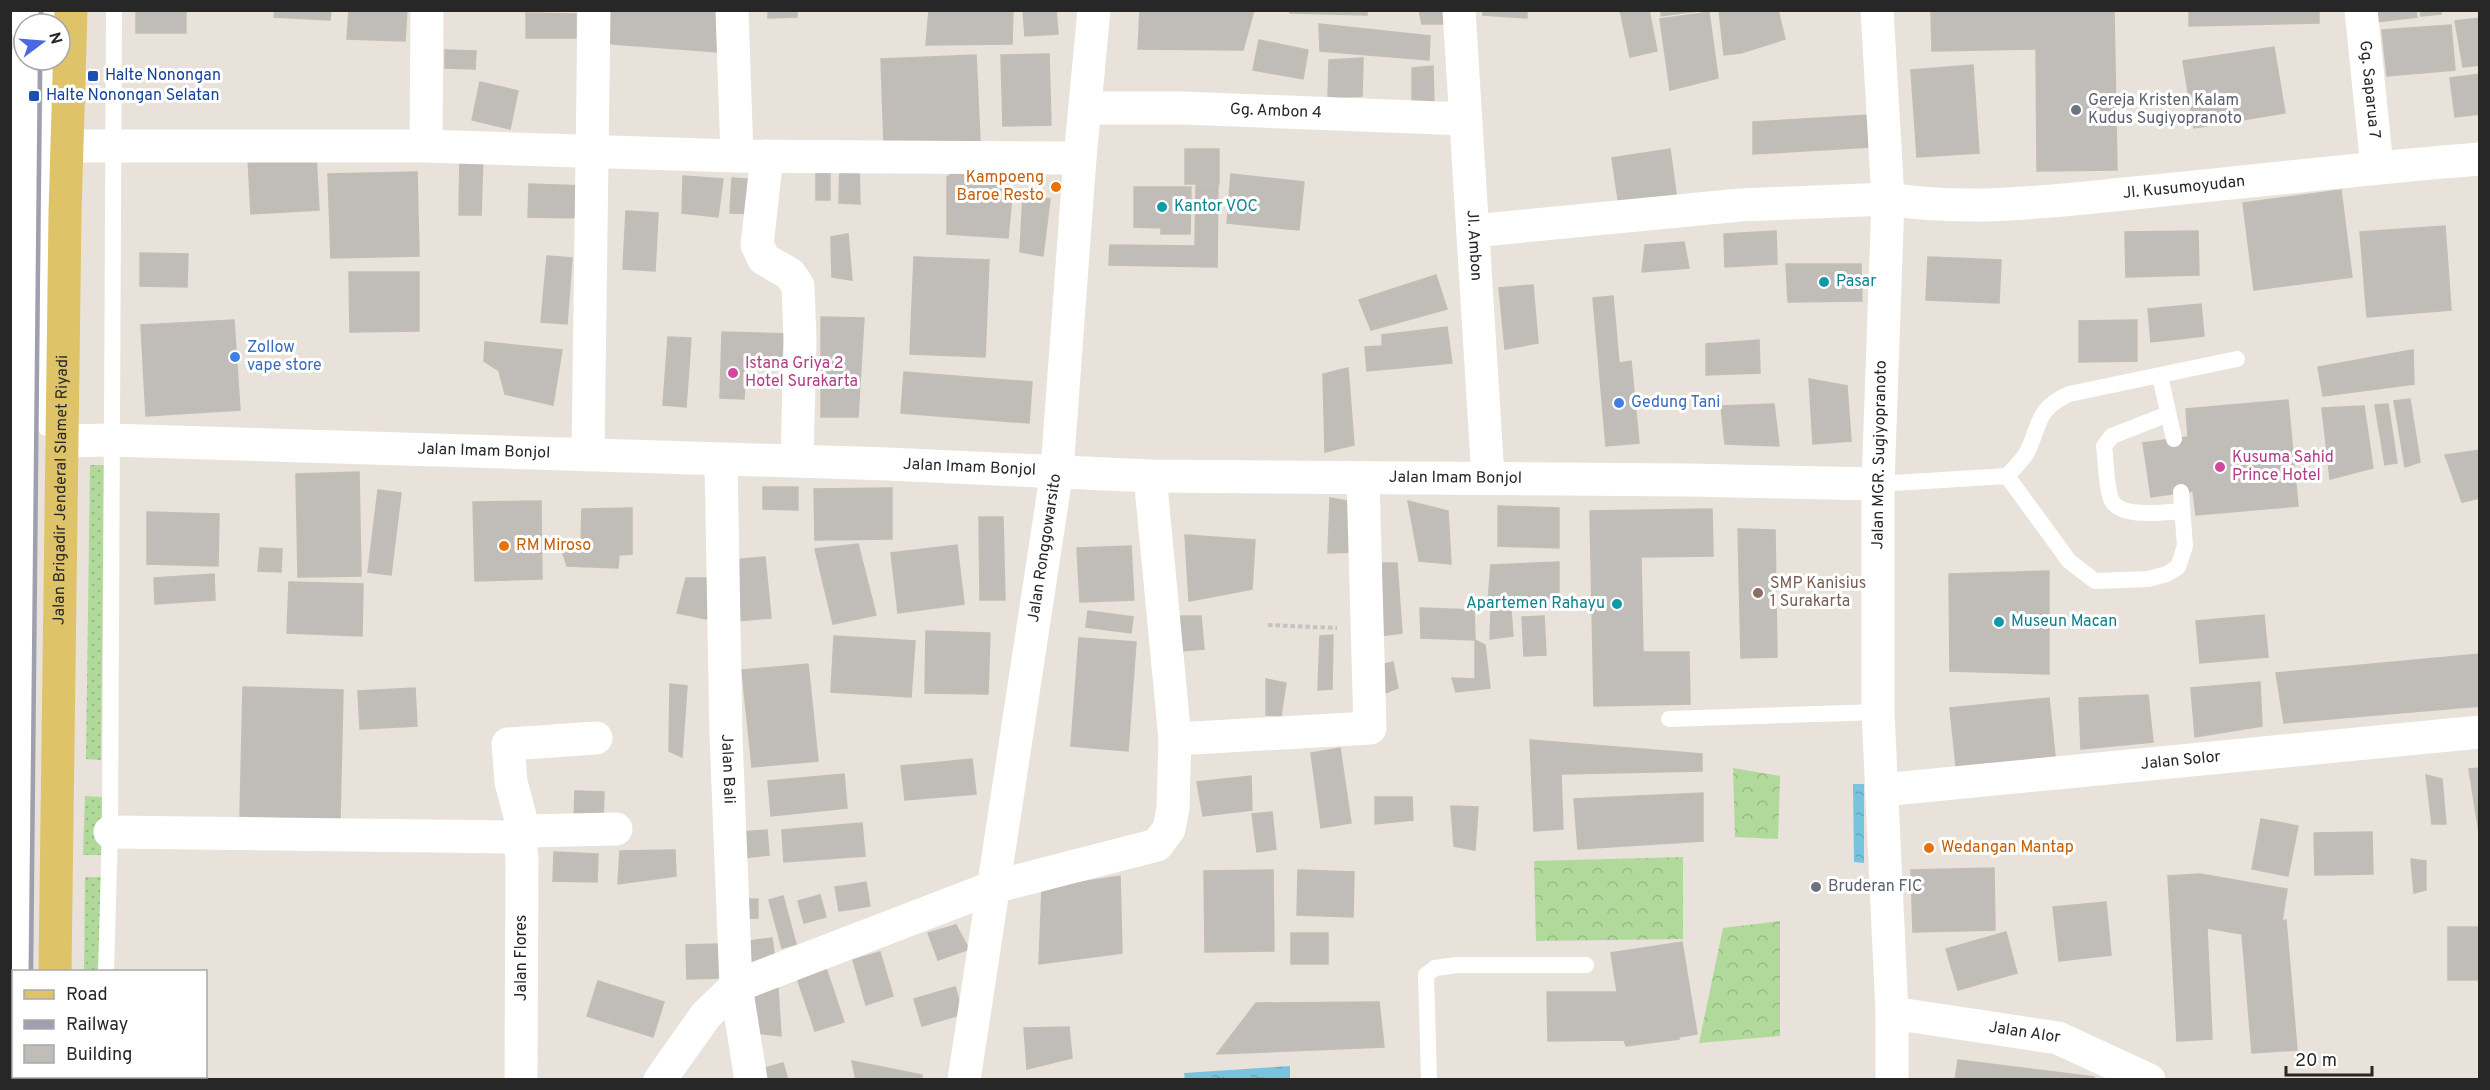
<svg xmlns="http://www.w3.org/2000/svg" width="2490" height="1090" font-family="Overpass,sans-serif">
	<defs>
		<pattern id="forest-crowns" width="20" height="18" patternUnits="userSpaceOnUse" patternTransform="scale(1.5)"><rect width="20" height="18" fill="#b1d99c"/><path d="M2 6a3 3 0 1 1 6 0M12 15a3 3 0 1 1 6 0" fill="none" stroke="#98ba86"/></pattern>
		<pattern id="garden-dots" width="8" height="8" patternUnits="userSpaceOnUse" patternTransform="scale(1.5)"><rect width="8" height="8" fill="#b1d99c"/><path d="M2 2h.1M6 6h.1" fill="none" stroke="#98ba86" stroke-width="1.8" stroke-linecap="round"/></pattern>
		<pattern id="water-ripples" width="26" height="14" patternUnits="userSpaceOnUse" patternTransform="scale(1.5)"><rect width="26" height="14" fill="#78c4df"/><path d="M2 4q2-2 4 0t4 0M15 11q2-2 4 0t4 0" fill="none" stroke="#68a8bf"/></pattern>
	</defs>
	<rect width="100%" height="100%" fill="#e8e2da"/>
	<!-- forest -->
	<path fill="url(#forest-crowns)" d="M1733 768 1780 776 1778 839 1735 837Z
		M1683 857V939L1536 941 1534 861Z
		M1780 921V1036L1699 1043 1723 928Z"/>
	<!-- garden -->
	<path fill="url(#garden-dots)" d="M90 465H104L101 760 86 759Z
		M85 796 102 797 101 855H83Z
		M85 877H101L99 971 84 972Z"/>
	<!-- water -->
	<path fill="url(#water-ripples)" d="M1853 784H1864V863L1854 862Z
		M1290 1066V1079H1185L1184 1073Z"/>
	<!-- building -->
	<path fill="#c0bcb7" stroke="#c3beb4" stroke-width="1.5" d="M136 10H186V33H136Z
		M275 10H331L330 20 274 17Z
		M349 10H407L405 41 347 39Z
		M602 10H721L718 52 600 43Z
		M768 10H797V17L768 18Z
		M929 10H1013L1012 44 926 45Z
		M1023 10H1056L1058 34 1025 36Z
		M1140 10H1254L1243 50 1138 49Z
		M1289 10H1367V15L1290 13Z
		M1419 10H1444L1443 24H1422Z
		M1483 10H1527V18L1483 15Z
		M1620 10H1649L1657 51 1630 57Z
		M1661 10H1706L1661 16Z
		M1719 10H1778L1785 39 1741 53 1724 55Z
		M1931 10H2114L2117 170 2037 171 2036 49 1932 51Z
		M2189 10H2319V23L2189 26Z
		M2366 10H2416L2417 17 2368 23Z
		M2420 10H2441V14L2421 16Z
		M1709 12 1718 78 1670 90 1660 19Z
		M526 13 576 14V38H526Z
		M2480 18V65L2463 67 2455 21Z
		M1319 24 1430 36 1429 60 1320 51Z
		M2451 25 2455 70 2387 76 2382 30Z
		M1259 40 1308 50 1303 79 1253 70Z
		M2274 47 2285 113 2194 128 2183 61Z
		M445 50 476 51 475 69 445 68Z
		M1049 54 1051 125 1003 126 1001 55Z
		M976 55 980 141 884 145 881 59Z
		M1363 58 1362 96 1328 98 1329 60Z
		M1973 65 1979 153 1917 157 1911 70Z
		M1433 66 1434 105H1412V68Z
		M2480 74V114L2455 117 2450 78Z
		M480 82 518 91 510 129 472 120Z
		M1870 115 1871 147 1753 154V122Z
		M1185 149H1219V184H1185Z
		M1670 149 1677 200 1619 206 1612 158Z
		M460 153 483 154 481 215H459Z
		M316 154 319 210 251 214 248 158Z
		M816 162 830 166V200H816Z
		M859 163 860 204 839 203 840 164Z
		M966 165 1007 175 1003 191 1012 196 1008 238 947 234V177Z
		M417 172 419 256 331 258 328 174Z
		M1231 174 1304 182 1299 230 1227 223Z
		M683 176 723 179 718 217 682 213Z
		M732 178 759 180 757 214 730 213Z
		M529 184 584 186 583 218 528 217Z
		M1196 185H1218L1217 267 1109 265 1110 245 1195 246Z
		M1134 187H1191L1190 234H1161V228L1134 227Z
		M2341 190 2352 277 2254 290 2243 203Z
		M1023 195 1050 199 1043 256 1020 252Z
		M626 211 658 213 655 271 623 269Z
		M2445 226 2451 310 2367 317 2360 232Z
		M1776 231 1777 264 1725 267 1724 234Z
		M2198 231 2199 275 2126 277 2125 232Z
		M848 234 852 280 832 277 831 237Z
		M1684 242 1689 268 1642 272 1645 245Z
		M140 253 188 254 187 287 140 286Z
		M547 256 572 258 567 324 541 322Z
		M914 257 989 260 985 357 910 354Z
		M1928 257 2001 260 1999 303 1926 300Z
		M1786 264H1861L1862 301 1788 302Z
		M349 272H419V331L350 332Z
		M1436 275 1447 309 1371 330 1359 300Z
		M1533 285 1538 343 1505 349 1499 288Z
		M1613 296 1619 363 1631 361 1639 443 1606 446 1593 298Z
		M2201 304 2204 336 2151 342 2148 309Z
		M821 317 864 318 858 417H821Z
		M234 320 240 410 146 416 141 325Z
		M2137 320V361L2079 362V321Z
		M1447 327 1452 363 1367 371 1365 347 1382 346V335Z
		M722 332 793 334 792 363 746 361 744 399 720 398Z
		M668 337 691 338 686 407 663 405Z
		M1759 340 1760 373 1706 375V344Z
		M485 342 562 350 553 405 505 394 499 371 484 361Z
		M2413 350 2414 384 2323 396 2318 367Z
		M1348 368 1354 445 1325 452 1323 374Z
		M904 372 1032 382 1029 423 901 413Z
		M1809 379 1847 386 1851 441 1813 444Z
		M2410 399 2420 462 2405 467 2394 401Z
		M2288 400 2298 506 2196 515 2193 491 2151 497 2143 443 2188 437 2186 409Z
		M1774 404 1779 446 1725 444 1721 406Z
		M2388 404 2397 463 2385 465 2375 405Z
		M2364 406 2373 468 2330 479 2322 408Z
		M2480 450V498L2462 502 2445 455Z
		M359 472 361 576 298 577 296 474Z
		M763 487H798V510L763 509Z
		M892 488V539L815 540 814 489Z
		M378 490 401 493 391 575 368 572Z
		M1330 498 1357 503 1358 552 1328 553Z
		M541 501 542 579 475 581 473 502Z
		M1408 501 1448 511 1451 564 1419 561Z
		M1498 506 1559 508V548L1498 546Z
		M632 508V554L619 555 618 568 567 566 562 550 581 547 582 509Z
		M1712 509 1713 556 1641 557 1643 652H1689L1690 704 1594 706 1590 511Z
		M147 512 219 514 218 566 147 564Z
		M979 517H1003L1005 600H980Z
		M1738 529 1775 530 1777 657 1741 658Z
		M1185 535 1255 540 1252 589 1189 601Z
		M858 544 876 615 833 624 815 549Z
		M957 545 964 604 898 613 891 553Z
		M1131 546 1134 600 1080 602 1077 548Z
		M260 548 282 549 281 572 258 571Z
		M765 557 771 618 737 621 732 560Z
		M1559 562V598L1488 601 1491 565Z
		M1374 563H1397L1402 633 1379 636Z
		M2049 571V674L1950 671 1949 574Z
		M214 574 215 600 155 604 154 578Z
		M686 578H711L707 619 677 613Z
		M289 582 363 584 362 636 287 633Z
		M1420 608 1474 610 1475 640 1421 638Z
		M1511 610 1513 636 1490 639 1491 611Z
		M1088 611 1133 617 1131 633 1086 627Z
		M2264 615 2268 657 2200 663 2196 621Z
		M1176 616H1201L1204 649 1180 651Z
		M1544 616 1546 655 1524 656 1522 617Z
		M926 631 990 633 988 694 925 693Z
		M1333 635 1332 689 1318 690 1320 636Z
		M834 636 915 641 911 697 831 692Z
		M1079 638 1136 642 1128 751 1071 746Z
		M1475 640 1485 645 1490 688 1456 692 1452 678 1475 679Z
		M2480 654V706L2284 723 2276 673Z
		M1393 662 1398 688 1375 697 1369 668Z
		M808 664 818 761 752 767 742 670Z
		M1266 679 1286 683 1281 716 1266 715Z
		M2260 682 2262 726 2195 737 2191 688Z
		M670 684 687 686 682 757 669 751Z
		M243 687 343 690 340 819 240 816Z
		M415 688 417 726 360 729 358 691Z
		M2148 695 2153 742 2081 749 2079 698Z
		M2049 698 2055 756 1956 766 1950 708Z
		M1530 740 1702 754V771L1561 774 1563 829 1534 831Z
		M1340 748 1351 823 1321 828 1311 753Z
		M972 759 976 794 905 800 901 766Z
		M2480 768V839L2469 769Z
		M844 774 847 808 771 816 768 781Z
		M2426 775 2442 779 2446 824H2432Z
		M1251 776 1252 810 1203 816 1197 782Z
		M575 791 604 792 603 822 574 821Z
		M1703 793V841L1578 849 1574 799Z
		M1375 797H1412L1413 820 1375 824Z
		M1451 806 1478 807 1475 850 1454 846Z
		M1272 812 1276 849 1257 852 1252 814Z
		M2261 819 2298 826 2288 876 2252 869Z
		M862 823 865 856 784 862 782 830Z
		M767 830 769 855 743 858 741 832Z
		M2372 832 2373 874 2315 875 2314 833Z
		M675 850 676 876 618 884 620 851Z
		M554 852 598 854 597 882 553 881Z
		M2411 859 2426 861V890L2414 893Z
		M1994 868 1995 930 1913 932 1911 870Z
		M1273 870 1274 951 1205 952 1204 871Z
		M1298 870 1354 872 1353 917 1297 915Z
		M2200 874 2287 889 2282 921 2286 920 2297 1050 2252 1053 2242 934 2207 928 2212 1039 2177 1041 2168 876Z
		M1120 876 1122 953 1039 964 1042 888Z
		M866 882 870 906 853 909 849 885Z
		M849 885 853 909 839 911 835 887Z
		M820 895 826 917 804 923 798 901Z
		M783 896 796 944 782 948 769 900Z
		M736 899H758V918L736 919Z
		M2106 902 2111 955 2059 961 2053 907Z
		M956 925 969 949 938 960 928 933Z
		M2448 927H2480V980H2448Z
		M2006 932 2017 973 1958 990 1946 949Z
		M1291 933H1328V964H1291Z
		M772 938 775 960 746 965 743 942Z
		M1682 942 1697 1034 1679 1037V1039L1626 1046 1624 1040 1548 1041 1547 992H1617L1611 953Z
		M720 944 721 978 687 979 686 945Z
		M880 952 893 996 866 1005 853 960Z
		M825 965 844 1022 815 1031 796 975Z
		M598 981 664 1002 653 1037 587 1016Z
		M955 987 963 1014 922 1026 914 999Z
		M778 988 781 1036 757 1033 753 991Z
		M1379 1002 1384 1047 1217 1054 1256 1003Z
		M1069 1027 1072 1058 1027 1069 1024 1028Z
		M1958 1060 2094 1077V1080H1955Z
		M852 1061 922 1075V1080H856Z
		M783 1063 788 1080H760L757 1070Z"/>
	<g fill="none" stroke-linecap="round" stroke-linejoin="round">
		<!-- path -->
		<path stroke="#c3c3c3" stroke-width="4" stroke-dasharray="4.5 3" stroke-linecap="butt" d="M1268 625 1337 628"/>
		<!-- lane -->
		<path stroke="#fff" stroke-width="16" d="M51 24 52 10
			M2160 376 2174 439
			M2168 414 2112 436 2104 446C2106 460 2106 486 2111 499 2119 519 2164 512 2182 511
			M46 428 51 60
			M2007 476 2069 561 2095 581 2148 579 2167 574 2178 567 2185 546 2181 492
			M1878 484 2007 476C2013 469 2021 462 2026 454 2041 426 2034 410 2069 394L2237 359
			M1669 719 1878 712
			M106 972 110 832 114 10
			M103 1080V1076
			M1429 1080 1426 975 1435 968 1457 965H1586"/>
		<!-- street -->
		<g stroke="#fff" stroke-width="33">
			<path d="M732 10 737 156"/>
			<path id="s1" d="M1459 10 1488 478"/>
			<path id="s2" d="M2361 10 2377 167"/>
			<path d="M25 24V10"/>
			<path id="s3" d="M1086 108H1184L1465 119"/>
			<path d="M68 146H426L737 156 1080 158"/>
			<path d="M426 146 427 10"/>
			<path d="M767 156 757 245 764 259 790 274 798 286 800 339 797 461"/>
			<path d="M1473 231 1740 205 1888 199"/>
			<path id="s4" d="M62 441 111 440 888 464 1150 476 1688 480 1878 484"/>
			<path d="M588 454 594 10"/>
			<path id="s5" d="M721 459 726 736 736 986 751 1080"/>
			<path d="M1175 739 1370 728 1363 479"/>
			<path id="s6" d="M1882 790 2480 732"/>
			<path d="M524 831 511 782 508 744 596 738"/>
			<path d="M110 832 519 837"/>
			<path d="M519 837 522 858 521 1080"/>
			<path d="M519 837 524 831 616 829"/>
			<path id="s7" d="M1892 1013 2058 1038 2149 1080"/>
			<path d="M10 1071 25 60"/>
			<path d="M660 1080 706 1015 736 986 994 887 1157 845 1169 829 1173 808 1175 739 1150 476"/>
		</g>
		<!-- secondary -->
		<g stroke="#fff" stroke-width="33">
			<path d="M1877 10 1888 199 1878 484V712L1892 1013V1080"/>
			<path id="s8" d="M1888 199C1970 212 2053 201 2134 193 2249 182 2364 168 2480 159"/>
			<path id="s9" d="M964 1080 1057 470 1080 158 1094 10"/>
		</g>
		<!-- primary -->
		<g stroke="#dfc368" stroke-width="33">
			<path id="s10" d="M55 972 65 213 71 10"/>
			<path d="M53 1076V1080"/>
		</g>
		<!-- rail -->
		<path stroke="#9ea0af" stroke-width="4.5" d="M41 24V10
			M31 972 40 60
			M29 1080V1076"/>
	</g>
	<!-- markers -->
	<g fill="#1a4fb4" stroke="#fff" stroke-width="2">
		<rect x="87" y="70" width="12" height="12" rx="3"/>
		<rect x="28" y="90" width="12" height="12" rx="3"/>
	</g>
	<g fill="#6b7280" stroke="#fff" stroke-width="2">
		<circle cx="2076" cy="110" r="6"/>
		<circle cx="1816" cy="887" r="6"/>
	</g>
	<g fill="#e8710a" stroke="#fff" stroke-width="2">
		<circle cx="1056" cy="187" r="6"/>
		<circle cx="504" cy="546" r="6"/>
		<circle cx="1929" cy="848" r="6"/>
	</g>
	<g fill="#0f9aa8" stroke="#fff" stroke-width="2">
		<circle cx="1162" cy="207" r="6"/>
		<circle cx="1824" cy="282" r="6"/>
		<circle cx="1617" cy="604" r="6"/>
		<circle cx="1999" cy="622" r="6"/>
	</g>
	<g fill="#3f7fe0" stroke="#fff" stroke-width="2">
		<circle cx="235" cy="357" r="6"/>
		<circle cx="1619" cy="403" r="6"/>
	</g>
	<g fill="#d1479c" stroke="#fff" stroke-width="2">
		<circle cx="733" cy="373" r="6"/>
		<circle cx="2220" cy="467" r="6"/>
	</g>
	<circle fill="#8d6e63" stroke="#fff" stroke-width="2" cx="1758" cy="593" r="6"/>
	<g text-anchor="middle" dominant-baseline="central" stroke-width="6" stroke-linejoin="round" paint-order="stroke">
		<!-- transit labels -->
		<g font-size="16" fill="#164399" stroke="#fff" text-anchor="start">
			<text x="105" y="76">Halte Nonongan</text>
			<text x="46" y="96">Halte Nonongan Selatan</text>
		</g>
		<!-- street labels -->
		<g font-size="16" fill="#272727" stroke="#fff">
			<text stroke="none"><textPath href="#s2" startOffset="80">Gg. Saparua 7</textPath></text>
			<text stroke="none"><textPath href="#s3" startOffset="190">Gg. Ambon 4</textPath></text>
			<text stroke="none"><textPath href="#s8" startOffset="297">Jl. Kusumoyudan</textPath></text>
			<text stroke="none"><textPath href="#s1" startOffset="236">Jl. Ambon</textPath></text>
			<text stroke="none"><textPath href="#s4" startOffset="422">Jalan Imam Bonjol</textPath></text>
			<text transform="translate(1880 455) rotate(-89)">Jalan MGR. Sugiyopranoto</text>
			<text stroke="none"><textPath href="#s4" startOffset="908">Jalan Imam Bonjol</textPath></text>
			<text stroke="none"><textPath href="#s4" startOffset="1394">Jalan Imam Bonjol</textPath></text>
			<text stroke="none"><textPath href="#s10" startOffset="482">Jalan Brigadir Jenderal Slamet Riyadi</textPath></text>
			<text stroke="none"><textPath href="#s9" startOffset="538">Jalan Ronggowarsito</textPath></text>
			<text stroke="none"><textPath href="#s6" startOffset="300">Jalan Solor</textPath></text>
			<text stroke="none"><textPath href="#s5" startOffset="310">Jalan Bali</textPath></text>
			<text transform="translate(522 958) rotate(-90)">Jalan Flores</text>
			<text stroke="none"><textPath href="#s7" startOffset="134">Jalan Alor</textPath></text>
		</g>
		<!-- worship labels -->
		<g font-size="16" fill="#5b616d" stroke="#fff" text-anchor="start">
			<text x="2088" y="101">Gereja Kristen Kalam<tspan x="2088" dy="18">Kudus Sugiyopranoto</tspan></text>
			<text x="1828" y="887">Bruderan FIC</text>
		</g>
		<!-- food labels -->
		<g font-size="16" fill="#c56008" stroke="#fff" text-anchor="start">
			<text x="1044" y="178" text-anchor="end">Kampoeng<tspan x="1044" dy="18">Baroe Resto</tspan></text>
			<text x="516" y="546">RM Miroso</text>
			<text x="1941" y="848">Wedangan Mantap</text>
		</g>
		<!-- culture labels -->
		<g font-size="16" fill="#0d838f" stroke="#fff" text-anchor="start">
			<text x="1174" y="207">Kantor VOC</text>
			<text x="1836" y="282">Pasar</text>
			<text x="1605" y="604" text-anchor="end">Apartemen Rahayu</text>
			<text x="2011" y="622">Museun Macan</text>
		</g>
		<!-- shop labels -->
		<g font-size="16" fill="#366cbe" stroke="#fff" text-anchor="start">
			<text x="247" y="348">Zollow<tspan x="247" dy="18">vape store</tspan></text>
			<text x="1631" y="403">Gedung Tani</text>
		</g>
		<!-- hotel labels -->
		<g font-size="16" fill="#b23c85" stroke="#fff" text-anchor="start">
			<text x="745" y="364">Istana Griya 2<tspan x="745" dy="18">Hotel Surakarta</tspan></text>
			<text x="2232" y="458">Kusuma Sahid<tspan x="2232" dy="18">Prince Hotel</tspan></text>
		</g>
		<!-- education labels -->
		<g font-size="16" fill="#785e54" stroke="#fff" text-anchor="start">
			<text x="1770" y="584">SMP Kanisius<tspan x="1770" dy="18">1 Surakarta</tspan></text>
		</g>
	</g>
	<!-- border -->
	<rect width="2490" height="1090" fill="none" stroke="#272727" stroke-width="24"/>
	<!-- legend -->
	<rect x="12" y="970" width="195" height="108" fill="#ffffff" stroke="#a9a9a9" stroke-width="1.5"/>
	<rect x="24" y="990" width="30" height="9" fill="#dfc368" stroke="#a9a9a9" stroke-width="1.5"/>
	<text x="66" y="1000" font-size="18" fill="#272727">Road</text>
	<rect x="24" y="1020" width="30" height="9" fill="#9ea0af" stroke="#a9a9a9" stroke-width="1.5"/>
	<text x="66" y="1030" font-size="18" fill="#272727">Railway</text>
	<rect x="24" y="1045" width="30" height="18" fill="#c0bcb7" stroke="#a9a9a9" stroke-width="1.5"/>
	<text x="66" y="1060" font-size="18" fill="#272727">Building</text>
	<!-- north arrow -->
	<g transform="translate(42 42) rotate(74)"><circle r="28" fill="#ffffff" stroke="#a9a9a9" stroke-width="1.5"/>
	<path d="M0-4.5L10 22L0 15L-10 22Z" fill="#4b68e4"/>
	<text y="-9" font-size="16" font-weight="bold" text-anchor="middle" fill="#272727">N</text>
	</g>
	<!-- scale -->
	<path d="M2286 1066v9h86v-9" fill="none" stroke="#272727" stroke-width="3"/>
	<text x="2295" y="1066" font-size="18" fill="#272727" stroke="#ffffff" stroke-width="4.5" paint-order="stroke">20 m</text>
</svg>
